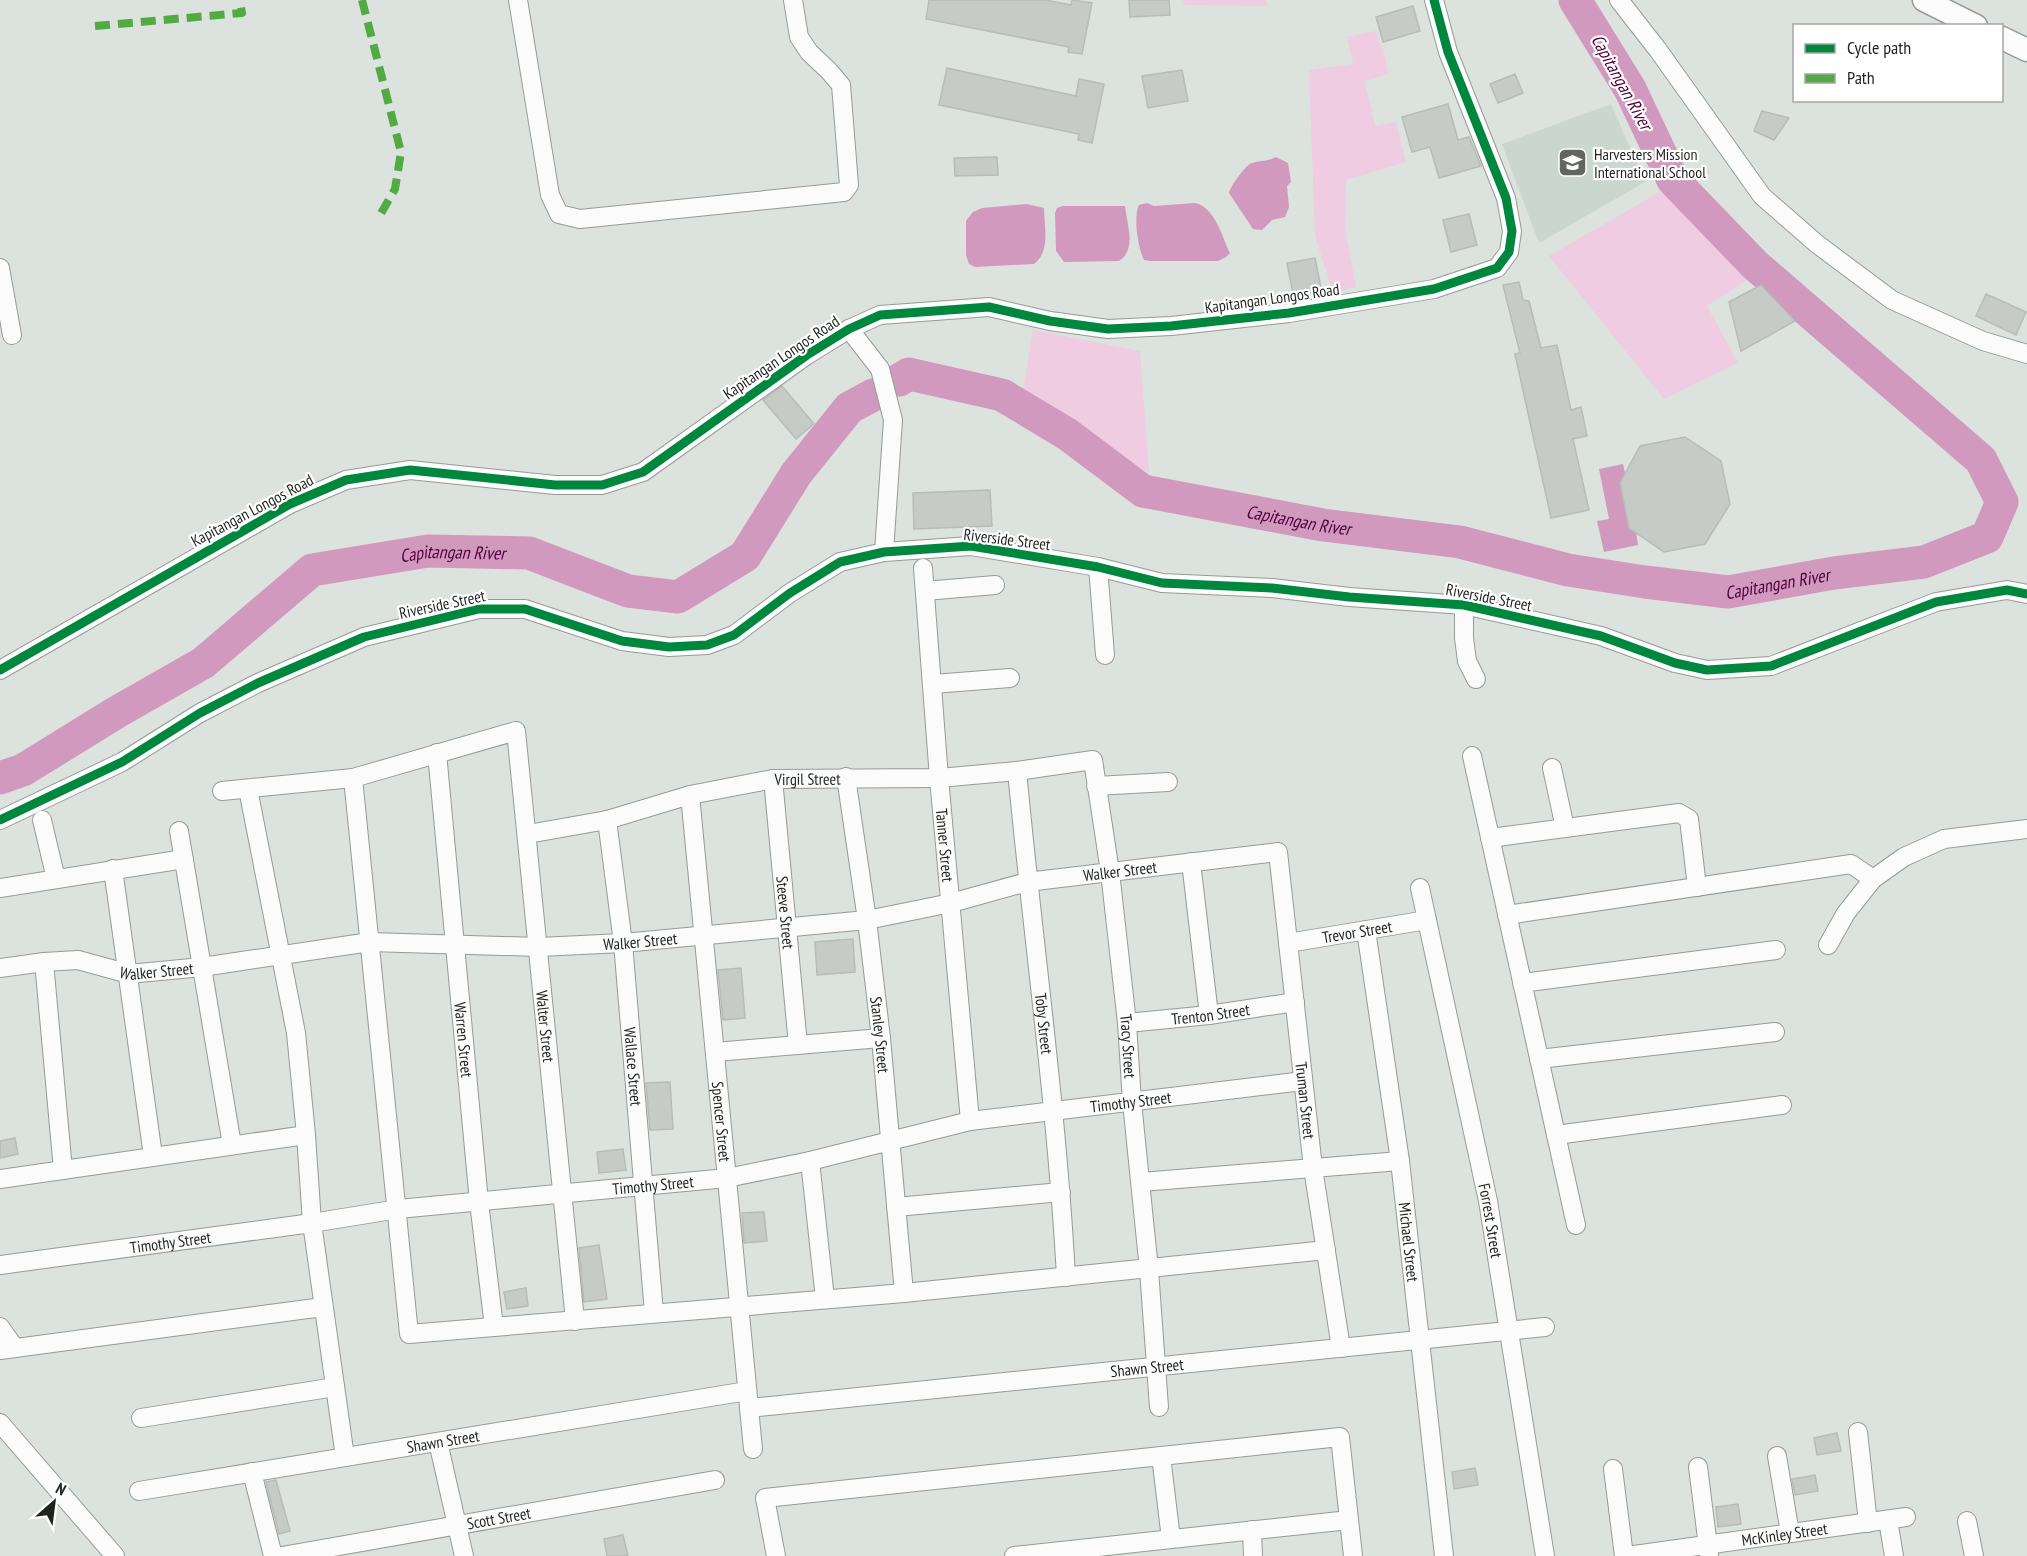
<svg xmlns="http://www.w3.org/2000/svg" width="2027" height="1556" font-family="'PT Sans Narrow',sans-serif">
	<rect width="100%" height="100%" fill="#dce2dd"/>
	<!-- built -->
	<path fill="#cbd7ce" d="M1611 104 1645 182 1539 243 1502 144Z"/>
	<!-- green -->
	<path fill="#efcce2" d="M1183 0H1265L1267 6 1184 5Z
		M1376 31 1380 47 1383 48 1388 74 1365 81 1375 126 1396 122 1406 162 1346 180 1345 229 1356 287 1333 292 1315 236 1309 70 1353 64 1347 37Z
		M1660 192 1752 277 1707 306 1738 363 1664 399 1549 256Z
		M1033 330 1140 351 1149 473 1022 396Z"/>
	<!-- water -->
	<path fill="#d299be" d="M1276 157 1288 163 1291 182 1287 186 1289 207 1285 217 1272 220 1262 230 1253 229 1229 193C1230 187 1246 164 1252 163 1261 160 1266 162 1276 157Z
		M1147 203 1154 206 1195 203C1215 207 1222 237 1230 253L1226 257 1218 261H1150L1144 260C1138 248 1133 217 1139 205Z
		M1027 204 1044 208C1044 227 1051 251 1034 264L975 267 969 264 966 255V221L973 212 982 208Z
		M1063 206H1125C1127 225 1137 249 1119 261L1064 262 1056 251 1055 213 1057 208Z
		M1623 464 1625 473 1620 484 1629 527 1636 532 1638 545 1604 552 1597 521 1609 519 1599 469Z"/>
	<g fill="none" stroke-linecap="round" stroke-linejoin="round">
		<!-- river -->
		<g stroke="#d299be" stroke-width="33">
			<path id="s1" d="M899 380 909 374 1002 395 1067 434 1143 491 1323 525 1460 542 1568 570 1645 582 1728 592 1834 573 1924 562 1987 537 2002 502 1981 460 1755 265 1673 180 1630 89 1575 0"/>
			<path id="s2" d="M0 778 23 770 117 712 203 663 312 570 428 551 529 553 628 591 678 597 745 556 796 474 849 408 873 395"/>
		</g>
	</g>
	<!-- building -->
	<path fill="#c6cbc7" stroke="#b8bcb9" stroke-width="1.5" d="M929 0H1045L1071 5 1072 0 1092 3 1082 54 1068 52 1069 47 926 19Z
		M1129 0H1169L1170 15 1130 17Z
		M1413 6 1420 31 1383 42 1376 17Z
		M947 68 1076 96 1079 79 1104 84 1092 143 1078 140 1079 134 939 105Z
		M1182 70 1188 101 1148 108 1142 76Z
		M1515 74 1523 93 1498 103 1490 84Z
		M1448 104 1458 140 1469 137 1481 166 1439 178 1430 147 1412 152 1402 117Z
		M1762 111 1789 118 1774 140 1754 131Z
		M997 157 998 175 955 176 954 158Z
		M1469 214 1477 245 1451 252 1443 220Z
		M1315 258 1322 293 1294 299 1287 263Z
		M1519 282 1523 300 1529 301 1541 348 1557 345 1571 410 1581 407 1587 436 1573 439 1589 510 1551 518 1515 354 1520 353 1503 285Z
		M1761 285 1795 321 1741 351 1729 302Z
		M1986 294 2026 312 2016 335 1976 316Z
		M782 386 814 424 796 439 763 400Z
		M1685 437 1721 461 1730 504 1705 544 1664 552 1629 528 1620 483 1640 446Z
		M990 490 992 526 914 529 913 493Z
		M853 939 855 972 817 975 815 942Z
		M741 968 745 1018 723 1020 718 970Z
		M670 1082 673 1129 650 1130 646 1083Z
		M15 1138 18 1154 0 1158V1141Z
		M623 1149 626 1170 599 1173 597 1152Z
		M764 1212 767 1241 744 1243 742 1213Z
		M599 1245 607 1299 584 1302 579 1248Z
		M526 1288 528 1306 507 1309 504 1292Z
		M1837 1433 1841 1451 1817 1455 1814 1438Z
		M1475 1468 1478 1485 1454 1489 1452 1472Z
		M1815 1475 1818 1491 1795 1495 1792 1479Z
		M276 1480 290 1531 279 1534 266 1482Z
		M1738 1504 1741 1524 1718 1527 1716 1507Z
		M623 1535 628 1556H607L604 1539Z"/>
	<g fill="none" stroke-linecap="round" stroke-linejoin="round">
		<defs>
			<g id="minor">
				<path d="M518 0 550 195 559 214 580 219 844 192 849 185 841 85 829 71 809 52 799 37 793 0"/>
				<path d="M1619 0 1658 50 1762 196 1817 244 1892 300 1983 341 2027 354"/>
				<path d="M0 268 12 335"/>
				<path d="M849 329 880 369 893 420 884 552"/>
				<path d="M1098 567 1105 655"/>
				<path id="s3" d="M923 568 939 778 970 1121"/>
				<path d="M925 591 995 585"/>
				<path d="M1464 605V638L1467 661 1476 679"/>
				<path d="M0 670 290 504 346 480 410 470 555 485H602L643 472 807 355 849 329 880 315 989 307 1050 321 1108 329 1171 326 1289 313 1434 289 1497 268 1509 252 1512 231 1506 198 1448 52 1434 0"/>
				<path d="M933 684 1010 678"/>
				<path id="s4" d="M437 753 479 1202 494 1327"/>
				<path d="M1472 756 1576 1225"/>
				<path d="M1552 768 1565 828"/>
				<path id="s5" d="M1017 771C1033 940 1057 1108 1066 1277"/>
				<path id="s6" d="M846 777 867 920 881 1038 904 1293"/>
				<path d="M353 778 409 1334 904 1293 1326 1250"/>
				<path id="s7" d="M773 779 798 1045"/>
				<path d="M1096 786 1168 782"/>
				<path d="M248 789 296 1033 306 1135 312 1223 345 1457"/>
				<path id="s8" d="M222 791 353 778 516 731 575 1321"/>
				<path id="s9" d="M690 795 753 1449"/>
				<path d="M0 820 122 762 200 713 258 683 364 637 479 609H525L622 641 669 647 707 645 734 635 790 593 840 562 884 552 971 546 1098 567 1162 583 1272 588 1349 597 1464 605 1601 636 1675 663 1707 670 1771 666 1936 602 2007 590 2027 594"/>
				<path d="M42 820 56 879"/>
				<path id="s10" d="M607 820 623 943 654 1313"/>
				<path d="M179 831 232 1145"/>
				<path id="s11" d="M528 834 607 820 690 795 773 779 939 778 1017 771 1093 760 1110 872 1127 1023 1132 1102 1149 1270 1159 1407"/>
				<path d="M1490 838 1679 813 1689 819 1697 887"/>
				<path d="M1191 862 1209 1015"/>
				<path d="M113 869 153 1156"/>
				<path d="M0 888 184 859"/>
				<path id="s12" d="M1420 888 1488 1201 1545 1556"/>
				<path d="M1507 915 1851 864 1873 879"/>
				<path id="s13" d="M1366 930 1400 1161 1444 1556"/>
				<path id="s14" d="M1288 943 1427 920"/>
				<path d="M1828 945 1846 913 1873 879 1904 857 1944 839 2027 829"/>
				<path d="M44 962 63 1170"/>
				<path id="s15" d="M0 968 44 962 78 960 129 974 202 967 370 942 539 947 623 943 867 920 951 903 1027 882 1278 852 1313 1168 1341 1348"/>
				<path d="M1522 983 1776 950"/>
				<path id="s16" d="M1127 1023 1209 1015 1295 1002"/>
				<path d="M715 1052 881 1038"/>
				<path d="M1539 1059 1775 1032"/>
				<path d="M1556 1135 1782 1105"/>
				<path d="M810 1161 825 1299"/>
				<path d="M0 1179 306 1135"/>
				<path d="M1141 1182 1400 1161"/>
				<path d="M896 1207 1061 1192"/>
				<path id="s17" d="M0 1265 312 1223 398 1209 727 1178 810 1161 970 1121 1303 1081"/>
				<path d="M0 1327 15 1348"/>
				<path d="M0 1350 323 1307"/>
				<path id="s18" d="M749 1408 1545 1327"/>
				<path d="M141 1418 335 1387"/>
				<path d="M0 1423 115 1556"/>
				<path d="M1858 1432 1868 1523"/>
				<path d="M438 1442 464 1556"/>
				<path d="M1161 1456 1171 1539"/>
				<path d="M1777 1456 1790 1533"/>
				<path d="M1698 1467 1709 1554"/>
				<path d="M1613 1469 1624 1556"/>
				<path d="M252 1472 273 1556"/>
				<path id="s19" d="M139 1491 747 1391"/>
				<path d="M1888 1520 1894 1556"/>
				<path d="M1967 1521 1974 1556"/>
				<path d="M1252 1530 1253 1556"/>
				<path id="s20" d="M282 1556 715 1480"/>
				<path d="M776 1556 765 1498 1340 1437 1353 1556"/>
				<path d="M1014 1556 1349 1520"/>
				<path id="s21" d="M1627 1556 1906 1517"/>
			</g>
			<path id="tertiary" d="M1924 0 1976 26
				M2002 38 2027 50"/>
		</defs>
		<!-- minor casing -->
		<use href="#minor" stroke="#969b97" stroke-width="20"/>
		<!-- tertiary casing -->
		<use href="#tertiary" stroke="#969b97" stroke-width="25"/>
		<!-- minor -->
		<use href="#minor" stroke="#fafbfa" stroke-width="18"/>
		<!-- tertiary -->
		<use href="#tertiary" stroke="#fafbfa" stroke-width="22"/>
		<!-- quiet -->
		<path stroke="#52aa43" stroke-width="8" stroke-dasharray="15 8" stroke-linecap="butt" d="M362 0 401 152 395 189 380 215
			M95 26 242 13 240 0"/>
		<defs>
			<path id="cycleway" d="M0 670 290 504 346 480 410 470 555 485H602L643 472 807 355 849 329 880 315 989 307 1050 321 1108 329 1171 326 1289 313 1434 289 1497 268 1509 252 1512 231 1506 198 1448 52 1434 0
				M0 820 122 762 200 713 258 683 364 637 479 609H525L622 641 669 647 707 645 734 635 790 593 840 562 884 552 971 546 1098 567 1162 583 1272 588 1349 597 1464 605 1601 636 1675 663 1707 670 1771 666 1936 602 2007 590 2027 594"/>
		</defs>
		<!-- cycleway casing -->
		<use href="#cycleway" stroke="#fff" stroke-width="13"/>
		<!-- cycleway -->
		<use href="#cycleway" stroke="#00873e" stroke-width="9"/>
	</g>
	<!-- icons -->
	<defs>
		<symbol id="school-square" viewBox="-11 -11 22 22"><rect x="-9" y="-9" width="18" height="18" rx="4" fill="#616662" stroke="#fff"/><path d="M0-5L7-2L0 1L-7-2ZM-4 1L0 2.5L4 1V4Q0 6-4 4Z" fill="#fff"/></symbol>
	</defs>
	<g fill-rule="evenodd">
		<use href="#school-square" x="1556" y="146" width="33" height="33"/>
	</g>
	<g text-anchor="middle" dominant-baseline="central" stroke-width="4.5" stroke-linejoin="round" paint-order="stroke">
		<!-- poi labels -->
		<g font-size="16" fill="#1f2320" stroke="#fff" text-anchor="start">
			<text x="1594" y="154">Harvesters Mission<tspan x="1594" dy="18">International School</tspan></text>
		</g>
		<!-- street labels -->
		<g font-size="16" fill="#1f2320" stroke="#fff">
			<text transform="translate(1272 298) rotate(-8)">Kapitangan Longos Road</text>
			<text transform="translate(781 357) rotate(-34)">Kapitangan Longos Road</text>
			<text transform="translate(252 510) rotate(-28)">Kapitangan Longos Road</text>
			<text transform="translate(1007 539) rotate(7)">Riverside Street</text>
			<text transform="translate(1489 597) rotate(11)">Riverside Street</text>
			<text transform="translate(442 604) rotate(-12)">Riverside Street</text>
			<text stroke="none"><textPath href="#s11" startOffset="286">Virgil Street</textPath></text>
			<text stroke="none"><textPath href="#s3" startOffset="278">Tanner Street</textPath></text>
			<text stroke="none"><textPath href="#s15" startOffset="1131">Walker Street</textPath></text>
			<text stroke="none"><textPath href="#s7" startOffset="134">Steeve Street</textPath></text>
			<text stroke="none"><textPath href="#s14" startOffset="70">Trevor Street</textPath></text>
			<text stroke="none"><textPath href="#s15" startOffset="645">Walker Street</textPath></text>
			<text stroke="none"><textPath href="#s15" startOffset="159">Walker Street</textPath></text>
			<text stroke="none"><textPath href="#s16" startOffset="84">Trenton Street</textPath></text>
			<text stroke="none"><textPath href="#s5" startOffset="254">Toby Street</textPath></text>
			<text stroke="none"><textPath href="#s8" startOffset="598">Walter Street</textPath></text>
			<text stroke="none"><textPath href="#s6" startOffset="260">Stanley Street</textPath></text>
			<text stroke="none"><textPath href="#s4" startOffset="288">Warren Street</textPath></text>
			<text stroke="none"><textPath href="#s11" startOffset="861">Tracy Street</textPath></text>
			<text stroke="none"><textPath href="#s10" startOffset="248">Wallace Street</textPath></text>
			<text stroke="none"><textPath href="#s15" startOffset="1540">Truman Street</textPath></text>
			<text stroke="none"><textPath href="#s17" startOffset="1144">Timothy Street</textPath></text>
			<text stroke="none"><textPath href="#s9" startOffset="328">Spencer Street</textPath></text>
			<text stroke="none"><textPath href="#s17" startOffset="658">Timothy Street</textPath></text>
			<text stroke="none"><textPath href="#s12" startOffset="340">Forrest Street</textPath></text>
			<text stroke="none"><textPath href="#s17" startOffset="172">Timothy Street</textPath></text>
			<text stroke="none"><textPath href="#s13" startOffset="315">Michael Street</textPath></text>
			<text stroke="none"><textPath href="#s18" startOffset="400">Shawn Street</textPath></text>
			<text stroke="none"><textPath href="#s19" startOffset="308">Shawn Street</textPath></text>
			<text stroke="none"><textPath href="#s20" startOffset="220">Scott Street</textPath></text>
			<text stroke="none"><textPath href="#s21" startOffset="159">McKinley Street</textPath></text>
		</g>
		<!-- water labels -->
		<g font-size="18" font-style="italic" fill="#4f013d" stroke="#fff">
			<text transform="translate(1622 82) rotate(61)">Capitangan River</text>
			<text stroke="none"><textPath href="#s1" startOffset="436">Capitangan River</textPath></text>
			<text stroke="none"><textPath href="#s2" startOffset="519">Capitangan River</textPath></text>
			<text stroke="none"><textPath href="#s1" startOffset="922">Capitangan River</textPath></text>
		</g>
	</g>
	<!-- legend -->
	<rect x="1793" y="24" width="210" height="78" fill="#ffffff" stroke="#a5a7a6" stroke-width="1.5"/>
	<rect x="1805" y="44" width="30" height="9" fill="#00873e" stroke="#a5a7a6" stroke-width="1.5"/>
	<text x="1847" y="54" font-size="18" fill="#1f2320">Cycle path</text>
	<rect x="1805" y="74" width="30" height="9" fill="#52aa43" stroke="#a5a7a6" stroke-width="1.5"/>
	<text x="1847" y="84" font-size="18" fill="#1f2320">Path</text>
	<!-- north arrow -->
	<g transform="translate(54 1502) rotate(28)" stroke="#ffffff" stroke-width="4.5" paint-order="stroke">
	<path d="M0-4.5L10 22L0 15L-10 22Z" fill="#1f2320"/>
	<text y="-9" font-size="16" font-weight="bold" text-anchor="middle" fill="#1f2320">N</text>
	</g>
</svg>
